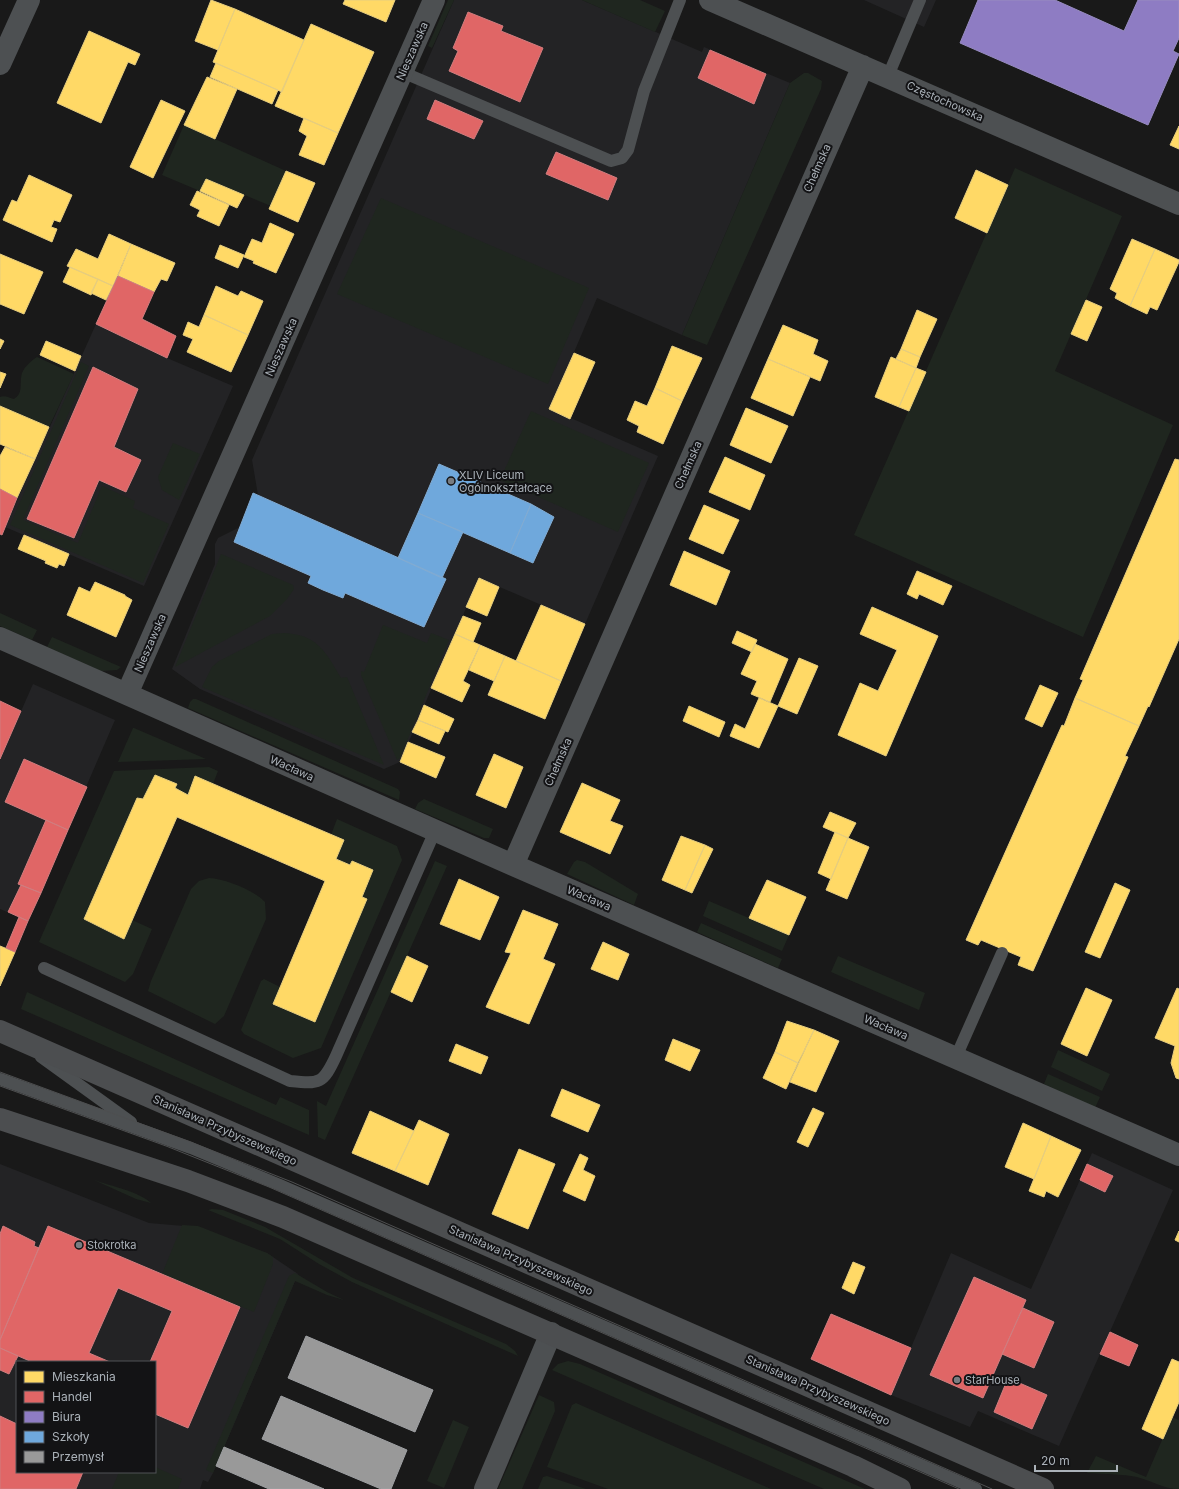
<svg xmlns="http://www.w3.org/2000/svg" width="1179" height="1489" font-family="Inter,sans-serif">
	<rect width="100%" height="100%" fill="#191919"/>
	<!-- built -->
	<path fill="#232325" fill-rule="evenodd" d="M454 0H582L702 52 704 47 790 83 682 335 597 298 550 409 658 456 585 624 479 578 400 762 384 769 200 689 172 669 215 564V544L218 538 240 527 258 495 252 460Z
		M864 0H936L924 27Z
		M96 324 167 358 233 386 144 586 5 527Z
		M33 684 115 720 28 921 0 909V759Z
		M1092 1153 1173 1190 1059 1446 978 1411 970 1427 891 1395 951 1253 1031 1289Z
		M0 1164 149 1223 184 1226 267 1253 298 1274 213 1473 208 1482 203 1480 200 1489H0ZM17 1362H155V1472H17Z"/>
	<!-- green -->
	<path fill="#1f261f" d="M448 0H454L432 48 428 46Z
		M582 0H640L665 11 655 32Z
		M804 73H808L822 81 821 89 707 345 682 335 790 83Z
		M184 125 286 171 271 206 206 179 200 191 162 175Z
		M1015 168 1122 216 1055 371 1173 425 1083 637 854 535Z
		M381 198 589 288 548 384 337 294Z
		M37 357 74 374 49 427 0 406V397C5 395 9 398 14 399 24 393 19 383 22 373 25 366 31 361 37 357Z
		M81 362 89 366 23 520 78 543 102 486 135 501 133 508 169 524 143 583 10 525Z
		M531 411 649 463 618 532 500 480Z
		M173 443 200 454 179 500 162 490 158 477Z
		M221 554 293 585 294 589 287 599 270 616 175 667Z
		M0 613 37 630 32 640 0 626Z
		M383 625 427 643 431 633 449 640 400 758 397 760 361 675V671L364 672Z
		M284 633C318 635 325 651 341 678L347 677 384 765 202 687 212 667 219 661 272 634Z
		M52 637 121 667 117 670 101 671 47 647Z
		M193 699H196L398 789 400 792 399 800 188 708 190 702Z
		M133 728H134L206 759 118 762Z
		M209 767 218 771 213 784 195 777 188 795 175 788 176 784 155 775 143 799 137 798 84 919 124 939 132 920 152 929 133 974 125 982 39 942 114 771Z
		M424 799 493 829 489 838H484L415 809 418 803Z
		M337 819 397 846 402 860 321 1048 293 1058 244 1034 241 1030 261 981 264 979 280 987 273 1004 315 1022 367 899 362 897 373 870 352 861 350 865 336 859 331 835Z
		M577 860 585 862 638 894 634 905 567 874 574 862Z
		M435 861 447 866 325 1140 318 1137 317 1101 326 1106Z
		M209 878C226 879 253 890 265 902L266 919 224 1016 215 1024 148 991 151 981 191 889 199 881Z
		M709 901 789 935 782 951 703 916Z
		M701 923 782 959 778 968 697 932Z
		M838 956 925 993 919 1010 831 972Z
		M27 992 276 1105 280 1097 309 1110V1135L21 1009Z
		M1058 1050 1110 1074 1102 1091 1051 1067Z
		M1048 1074 1100 1097 1095 1108 1044 1084Z
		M94 1180C110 1186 138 1191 151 1203L136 1199Z
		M212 1209 223 1210 265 1227 353 1278 506 1344 515 1351 518 1356 352 1282 319 1264 280 1239 208 1210Z
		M182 1225 198 1226 267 1253 273 1257V1264L254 1312 162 1274Z
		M295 1273 327 1292 344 1300 327 1295 295 1281 213 1473 206 1470 289 1276Z
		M568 1361 580 1364 865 1489H824L552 1370 558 1364Z
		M539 1395 554 1402 555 1411 522 1489H498Z
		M576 1403 771 1489H608L547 1467 572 1405Z
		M1172 1417 1179 1420V1489C1164 1489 1152 1481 1137 1477 1122 1474 1104 1474 1087 1473L1096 1456 1146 1477Z
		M453 1420 469 1427 444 1488 427 1481Z
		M155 1467 182 1479 178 1489H112L119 1472H155Z
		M547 1476 586 1489H538L543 1477Z"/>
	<!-- homes -->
	<path fill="#ffd966" stroke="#e6cd7f" d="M211 0 235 9 218 50 195 41Z
		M345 0H395L386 22 343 4Z
		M235 9 304 40 282 92 213 62Z
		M311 24 374 52 338 133 275 106Z
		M89 31 140 54 135 65 128 62 101 123 57 103Z
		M216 63 278 90 272 104 210 77Z
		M207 77 237 89 215 139 184 125Z
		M161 100 185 111 153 178 130 167Z
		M304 118 338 133 324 165 299 155 307 136 299 131Z
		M1179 126V149L1170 145Z
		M976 170 1008 185 987 233 955 218Z
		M286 171 315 183 298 222 269 209Z
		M29 175 72 195 60 222 54 220 51 227 57 229 52 242 3 220 12 200 17 202Z
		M206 179 244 195 237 208 200 191Z
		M197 191 229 205 219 226 197 216 200 210 190 205Z
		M270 223 294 234 276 273 253 263 254 261 244 257 252 239 262 243Z
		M109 234 131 244 113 286 67 266 76 249 98 259Z
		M1132 239 1155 249 1130 306 1115 298 1117 293 1110 289Z
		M131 244 175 263 167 281 161 279 154 292 118 276Z
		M220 245 244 255 238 268 215 258Z
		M1155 249 1179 260V262L1157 310 1150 307 1147 314 1130 306Z
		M0 254 43 272 24 314 0 304Z
		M70 267 98 279 91 295 63 282Z
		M98 279 113 286 106 300 91 293Z
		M216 286 238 296 241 291 263 301 248 335 204 315Z
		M1086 300 1102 307 1087 341 1071 334Z
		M917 310 937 319 920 357 901 349Z
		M204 315 248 335 231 372 187 352 193 339 183 335 188 322 199 327Z
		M783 325 818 340 813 354 828 361 820 381 768 359Z
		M0 339 4 341 0 349Z
		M46 341 81 356 75 371 40 355Z
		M672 346 702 358 682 401 655 388Z
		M901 349 920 357 916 368 896 359Z
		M574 353 595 362 570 419 549 409Z
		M891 357 916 368 899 407 875 397Z
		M768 359 810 377 793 416 751 398Z
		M916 368 926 372 909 411 899 407Z
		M0 372 6 374 0 388Z
		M655 388 682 401 663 444 637 432 639 426 627 420 635 401 647 406Z
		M0 406 49 427 35 459 0 444Z
		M746 408 788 426 771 463 730 445Z
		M5 447 35 459 17 498 0 489V456Z
		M725 457 765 475 750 510 709 492Z
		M1175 459 1179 460V639L1149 707 1148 706 1139 726 1075 698 1083 680 1080 679Z
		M704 505 739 520 723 554 689 539Z
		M24 535 69 554 64 566 59 564 57 568 45 563 46 561 18 549Z
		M684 551 730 571 716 605 670 585Z
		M917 571 952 586 943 605 919 594 917 599 907 594Z
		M479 578 499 587 487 616 466 607Z
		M95 582 125 595V596L132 600 116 637 67 615 79 587 90 592Z
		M541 605 585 624 561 681 516 661Z
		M872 607 938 636 886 756 838 735 860 683 878 691 897 650 860 634Z
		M463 616 481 623 473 642 455 634Z
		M737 631 757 640 752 652 732 643Z
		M455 634 480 645 463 681 470 685 462 702 431 688Z
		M755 644 788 659 770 702 751 694 757 681 741 674Z
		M480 645 505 656 494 681 469 670Z
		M505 656 561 681 545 719 488 695Z
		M799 658 818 666 797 714 778 706Z
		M1040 685 1058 693 1042 727 1025 719Z
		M759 698 778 706 759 748 730 736 735 724 745 729Z
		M1075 698 1139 726 1125 756 1128 757 1033 971 1018 965 1021 957 981 940 978 945 966 940 1062 725 1064 726Z
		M424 705 454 719 448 732 418 720Z
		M689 706 725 722 719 737 683 721Z
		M418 720 445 731 439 744 412 732Z
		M408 742 445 757 436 778 400 762Z
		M494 754 523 767 506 808 476 795Z
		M155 775 177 784 175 788 188 795 195 776 269 808 344 840 336 859 350 865 352 861 373 870 362 897 367 899 315 1022 273 1004 325 881 177 817 124 939 84 919 137 798 143 799Z
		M582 783 620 800 610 821 623 826 610 854 560 832Z
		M830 812 856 823 848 838 823 827Z
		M835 832 848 838 831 879 818 873Z
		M681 836 705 845 685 890 662 880Z
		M848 838 869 847 847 899 826 890Z
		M705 845 713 849 692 893 685 890Z
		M459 879 499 897 480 940 440 924Z
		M767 880 806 897 789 935 749 918Z
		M1115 883 1130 890 1100 958 1085 952Z
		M523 910 558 924 543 959 555 964 529 1024 486 1007 511 953 505 952Z
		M603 942 629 954 618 980 591 969Z
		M0 946 15 952 0 986Z
		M407 956 428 966 412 1002 391 992Z
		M1086 988 1112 1000 1087 1056 1061 1044Z
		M1177 988 1179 989V1079L1176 1078 1171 1063 1175 1046 1155 1038Z
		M787 1021 814 1030 798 1063 775 1052Z
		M814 1030 839 1041 816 1092 790 1082Z
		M673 1039 700 1050 690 1071 665 1060Z
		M456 1044 488 1057 481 1074 449 1061Z
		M775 1052 798 1063 786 1089 763 1078Z
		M562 1089 600 1105 588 1132 551 1116Z
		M813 1108 824 1113 808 1147 797 1142Z
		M370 1111 414 1131 395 1171 352 1153Z
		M419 1120 449 1134 428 1185 395 1171Z
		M1023 1123 1051 1136 1034 1179 1005 1167Z
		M1051 1136 1081 1150 1058 1197 1046 1191 1044 1197 1029 1191Z
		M519 1149 555 1164 528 1229 492 1214Z
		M580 1154 588 1158 583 1170 595 1176 585 1201 563 1191Z
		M1179 1231V1242L1175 1240Z
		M853 1262 865 1267 854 1294 842 1288Z
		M1172 1359 1179 1362V1402L1163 1439 1142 1429Z"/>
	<!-- shops -->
	<path fill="#e06666" stroke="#d07d7f" d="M468 12 503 26 501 31 543 48 520 102 449 71 458 51 453 48Z
		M710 50 766 74 754 104 698 78Z
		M435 100 483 121 474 139 427 119Z
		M556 152 617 178 608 200 546 174Z
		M118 276 154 292 142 319 176 336 167 358 96 324Z
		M93 367 138 389 114 447 141 460 126 492 99 480 74 538 27 519Z
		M0 489 17 498 2 535 0 534Z
		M0 701 21 711 0 759Z
		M24 759 87 787 68 830 5 802Z
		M46 820 68 830 41 893 18 884Z
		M21 885 41 893 28 921 8 912Z
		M19 917 28 921 15 952 6 948Z
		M1087 1164 1113 1176 1105 1192 1080 1180Z
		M3 1226 35 1242 34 1246 39 1248 0 1340V1234Z
		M48 1226 240 1307 188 1428 155 1414V1362H150L172 1311 118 1288 89 1353 110 1362H32L0 1348V1340Z
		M974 1277 1026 1300 983 1398 930 1375Z
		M1023 1308 1054 1322 1034 1368 1002 1354Z
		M831 1314 911 1348 891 1395 811 1359Z
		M1110 1332 1138 1345 1129 1366 1100 1354Z
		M0 1348 18 1356 9 1374 0 1370Z
		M1008 1378 1047 1395 1032 1429 994 1412Z
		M0 1416 17 1424V1472H83L76 1489H0Z"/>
	<!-- offices -->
	<path fill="#8e7cc3" stroke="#978cc0" d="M978 0H1055L1124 31 1138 0H1179V38L1173 51 1179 54 1148 125 960 43Z"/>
	<!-- schools -->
	<path fill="#6fa8dc" stroke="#81abd2" d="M439 464 531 504 510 553 418 513Z
		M253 493 446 579 424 627 345 593 343 598 323 590 308 583 311 576 234 542Z
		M531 504 554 517 533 563 510 553Z
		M418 513 463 532 442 578 398 558Z"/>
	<!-- industry -->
	<path fill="#999" stroke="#9ea0a3" d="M306 1336 433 1390 415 1432 288 1378Z
		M281 1396 407 1450 391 1489H381L262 1439Z
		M224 1447 324 1489H269L216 1466Z"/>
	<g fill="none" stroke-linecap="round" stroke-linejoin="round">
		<!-- service -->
		<path stroke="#4d5052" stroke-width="12" d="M402 72 611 161 622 158 628 150 644 91 680 0
			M888 76 920 0
			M44 968 290 1081C320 1084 323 1084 336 1056L435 831
			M41 1057 131 1122
			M956 1057 1002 953
			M0 1079 191 1148 280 1185 976 1489"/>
		<!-- minor -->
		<path stroke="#4d5052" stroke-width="22" d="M710 0 1179 204
			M0 638 513 865 1179 1155
			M127 694 434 0
			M513 865 863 66
			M485 1489 551 1333"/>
		<!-- tertiary -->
		<path stroke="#4d5052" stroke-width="22" d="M0 64 29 0"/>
		<!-- secondary -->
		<path stroke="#4c4e50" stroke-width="22" d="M0 1031 1043 1489
			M0 1119 188 1181 283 1217 853 1466 900 1489"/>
		<!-- tram -->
		<path stroke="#4e4f50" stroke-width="1" d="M0 1072 193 1143 292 1182 992 1489
			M0 1086 166 1146 269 1187 959 1489"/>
	</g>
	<!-- markers -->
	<g fill="#787c81" stroke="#131315" stroke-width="1.5">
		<circle cx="451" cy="481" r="4"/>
		<circle cx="79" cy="1245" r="4"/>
		<circle cx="957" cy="1380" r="4"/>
	</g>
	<g text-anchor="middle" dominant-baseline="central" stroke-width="4" stroke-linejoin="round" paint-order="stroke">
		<!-- street labels -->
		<g font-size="11" fill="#abb2b9" stroke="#131315">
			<text transform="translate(412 51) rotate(-66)">Nieszawska</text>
			<text transform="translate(945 101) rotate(24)">Częstochowska</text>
			<text transform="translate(817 168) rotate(-66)">Chełmska</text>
			<text transform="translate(281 347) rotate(-66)">Nieszawska</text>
			<text transform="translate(688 465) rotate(-66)">Chełmska</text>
			<text transform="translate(150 643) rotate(-66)">Nieszawska</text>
			<text transform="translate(558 762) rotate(-66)">Chełmska</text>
			<text transform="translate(292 768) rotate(24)">Wacława</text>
			<text transform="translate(589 898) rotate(23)">Wacława</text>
			<text transform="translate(886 1027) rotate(23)">Wacława</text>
			<text transform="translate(225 1130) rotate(24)">Stanisława Przybyszewskiego</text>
			<text transform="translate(521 1260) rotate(24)">Stanisława Przybyszewskiego</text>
			<text transform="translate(818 1390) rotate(24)">Stanisława Przybyszewskiego</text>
		</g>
		<!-- poi labels -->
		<g font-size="11" fill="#abb2b9" stroke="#131315" text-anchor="start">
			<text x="459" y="475">XLIV Liceum<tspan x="459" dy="13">Ogólnokształcące</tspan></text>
			<text x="87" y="1245">Stokrotka</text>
			<text x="965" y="1380">StarHouse</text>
		</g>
	</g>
	<!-- legend -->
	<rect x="16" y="1361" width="140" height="112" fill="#131315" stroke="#505357"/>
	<rect x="24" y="1371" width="20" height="12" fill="#ffd966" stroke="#505357"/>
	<text x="52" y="1381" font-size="12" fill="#abb2b9">Mieszkania</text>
	<rect x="24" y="1391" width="20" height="12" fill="#e06666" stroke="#505357"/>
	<text x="52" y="1401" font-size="12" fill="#abb2b9">Handel</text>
	<rect x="24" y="1411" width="20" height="12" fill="#8e7cc3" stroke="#505357"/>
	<text x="52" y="1421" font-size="12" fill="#abb2b9">Biura</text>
	<rect x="24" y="1431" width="20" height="12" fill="#6fa8dc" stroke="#505357"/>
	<text x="52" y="1441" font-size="12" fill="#abb2b9">Szkoły</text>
	<rect x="24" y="1451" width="20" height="12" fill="#999999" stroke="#505357"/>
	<text x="52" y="1461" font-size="12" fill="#abb2b9">Przemysł</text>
	<!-- scale -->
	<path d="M1035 1465v6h82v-6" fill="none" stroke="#abb2b9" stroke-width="2"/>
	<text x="1041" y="1465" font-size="12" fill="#abb2b9" stroke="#131315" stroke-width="3" paint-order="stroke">20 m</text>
</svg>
